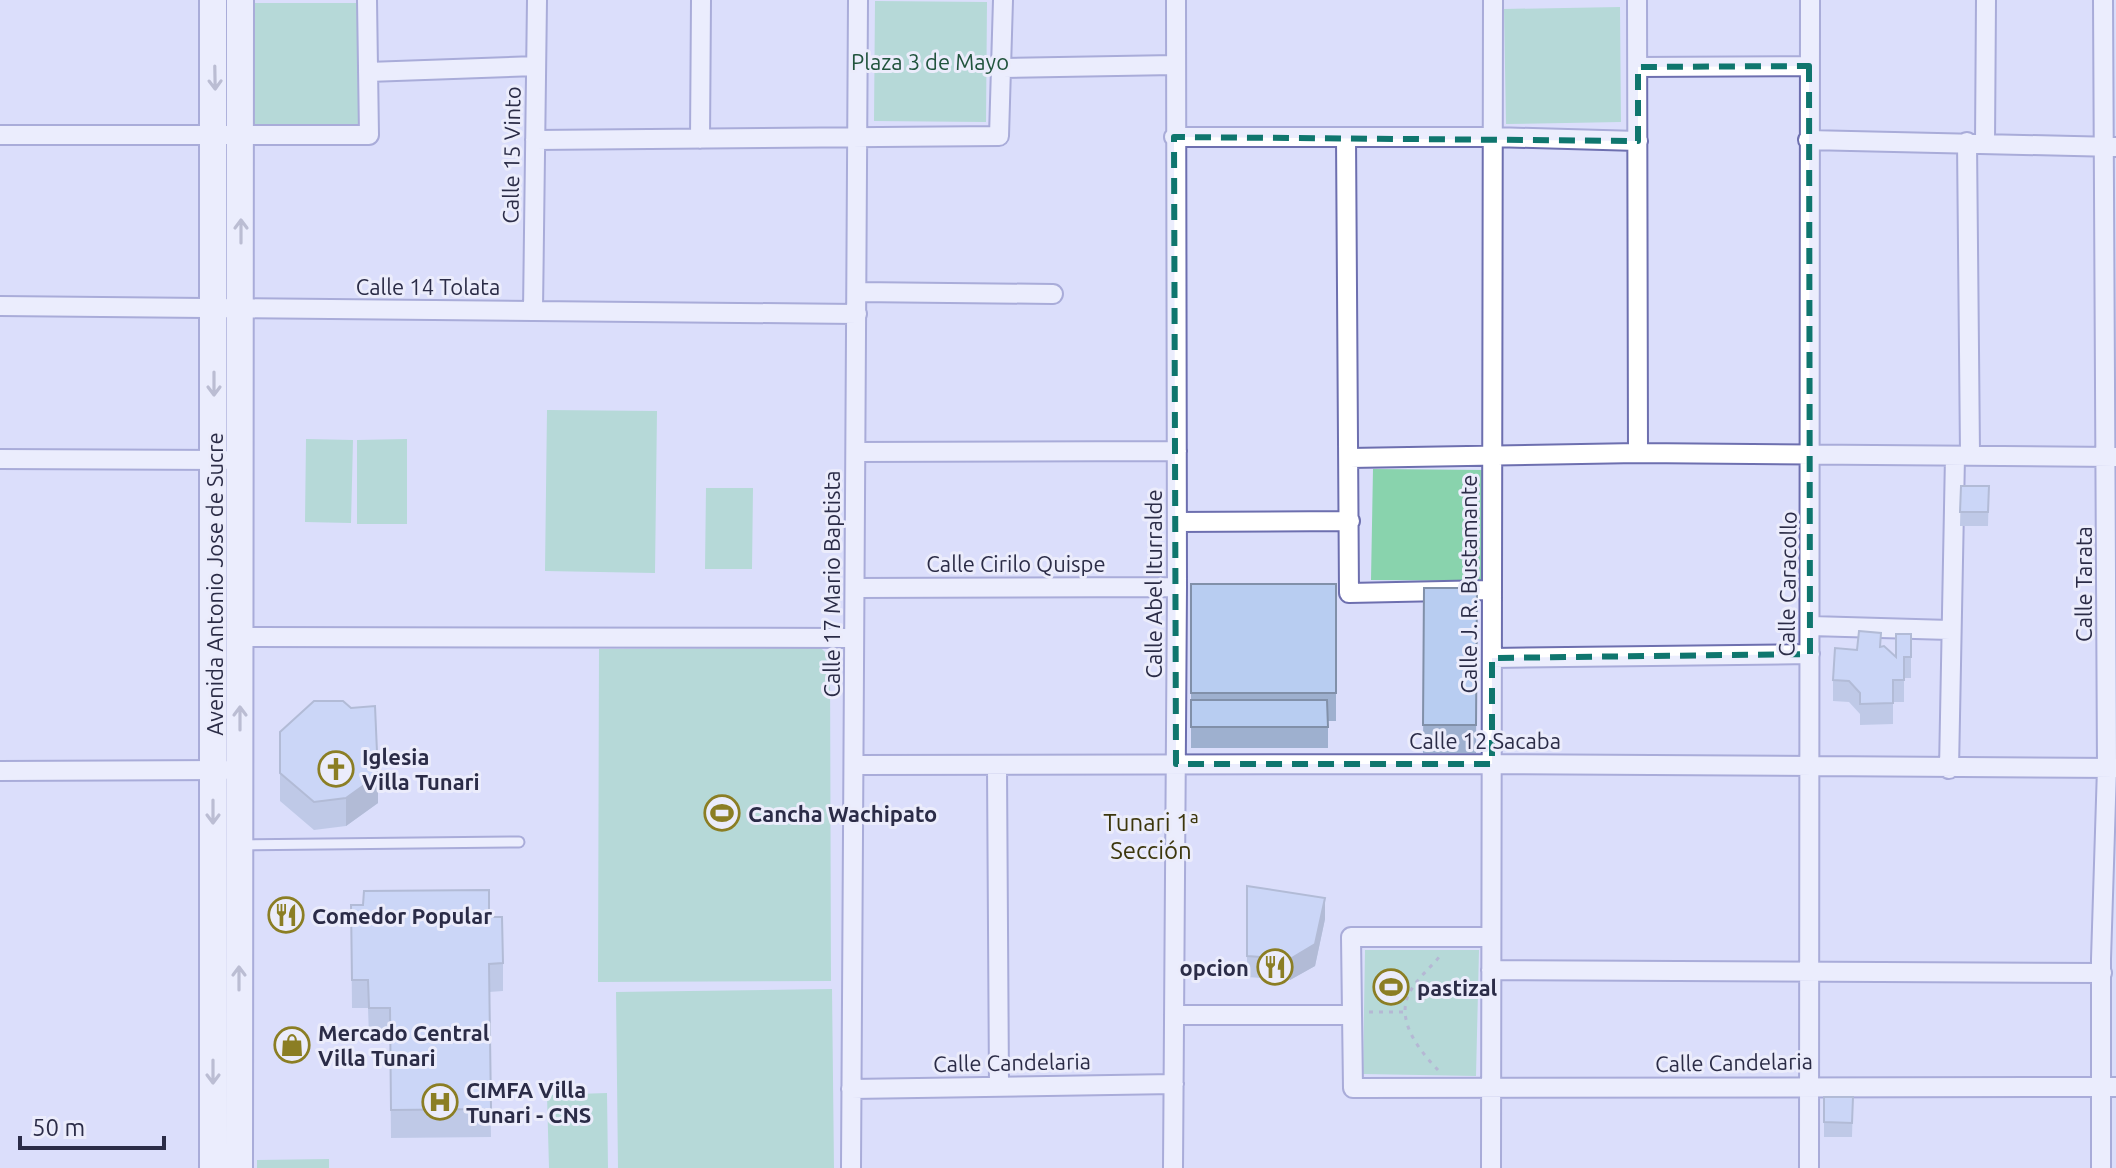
<svg xmlns="http://www.w3.org/2000/svg" width="2116" height="1168" font-family="Ubuntu,sans-serif">
	<rect width="100%" height="100%" fill="#dbdefb"/>
	<!-- green -->
	<path fill="#89d3ad" d="M875 1 987 2 986 122 874 121Z
		M252 3H363L361 130 251 129Z
		M1620 7 1621 122 1506 124 1504 9Z
		M547 410 657 411 655 573 545 571Z
		M306 439 353 440 351 523 305 522Z
		M407 439V524H357V440Z
		M1373 469 1486 470 1484 581 1371 580Z
		M706 488H753L752 569H705Z
		M821 648 830 657 831 981 598 982 599 649Z
		M1365 950H1479L1476 1076 1363 1074Z
		M832 989 834 1168H618L616 992Z
		M607 1093 608 1168H549L547 1095Z
		M329 1159V1168H257V1160Z"/>
	<g fill="none" stroke-linecap="round" stroke-linejoin="round">
		<defs>
			<path id="service" d="M241 845 519 842"/>
			<path id="minor" d="M1637 0 1638 453
				M1638 67 1809 66
				M1003 68 1174 65
				M368 72 536 66
				M0 135H369L367 0
				M1174 137H1493L1638 141
				M1346 137 1349 593 1492 590
				M700 139 701 0
				M535 140 999 136 1003 0
				M1808 140 2116 147
				M1967 142 1970 454
				M1985 143 1986 0
				M857 292 1053 294
				M0 306 857 314
				M533 310 537 0
				M856 452 1177 451
				M1350 458 1638 453 2115 457
				M0 459 225 460
				M1177 522 1350 521
				M855 588 1177 587
				M1811 626 1950 630
				M241 637 854 638
				M1492 658 1810 654
				M854 765 1492 764 2116 768
				M997 767 999 1086
				M1949 769 1955 456
				M0 771 225 770
				M1491 937H1351L1353 1088 2116 1087
				M1491 970 2102 973
				M1174 1015H1352
				M851 1089 1174 1084
				M851 1168 858 0
				M1173 1168 1177 587 1176 0
				M1491 1168 1493 0
				M1809 1168 1810 0
				M2101 1168V959L2107 768 2103 0"/>
			<path id="secondary" d="M213 1168V0
				M239 1168 240 0"/>
		</defs>
		<!-- service casing -->
		<use href="#service" stroke="#6d6faf" stroke-width="13"/>
		<!-- minor casing -->
		<use href="#minor" stroke="#6d6faf" stroke-width="22"/>
		<!-- secondary casing -->
		<use href="#secondary" stroke="#6d6faf" stroke-width="30"/>
		<!-- path -->
		<path stroke="#8789a5" stroke-width="3" stroke-dasharray="4 6" stroke-linecap="butt" d="M1369 1012H1405
			M1438 1070C1420 1051 1393 1019 1411 990 1418 978 1431 967 1440 956"/>
		<!-- service -->
		<use href="#service" stroke="#fff" stroke-width="9"/>
		<!-- minor -->
		<use href="#minor" stroke="#fff" stroke-width="18"/>
		<!-- secondary -->
		<use href="#secondary" stroke="#fff" stroke-width="26"/>
	</g>
	<!-- wall -->
	<path fill="#9eb0cf" d="M1961 486H1989L1988 526H1960Z
		M1191 584H1336V721H1328V748H1191Z
		M1424 588H1477L1476 753H1423Z
		M1911 634V678H1904V702H1893V724L1860 725V714L1849 702 1833 701V680L1857 650 1881 647 1896 657Z
		M280 732 378 803 346 826 314 830 280 801Z
		M1247 886 1325 919 1315 966 1290 980 1247 977Z
		M351 905 489 917 503 963V991L489 992 491 1137 391 1138 390 1036H369L368 1008H352Z
		M1824 1097H1853L1852 1137H1824Z"/>
	<!-- shaded-wall -->
	<path fill="#8190a9" d="M378 775V803L346 826V798Z
		M1325 898V919L1315 966 1290 980V959Z"/>
	<!-- building -->
	<path fill="#b8cdf1" stroke="#8190a9" stroke-width="2" d="M1961 486H1989L1988 512H1960Z
		M1191 584H1336V693H1191Z
		M1424 588H1477L1476 725H1423Z
		M1859 631 1881 633 1880 647 1884 646 1896 657V634H1911V657H1904V680H1893V703L1860 704V693L1849 681 1833 680 1835 648 1857 650Z
		M1191 700H1327L1328 727H1191Z
		M314 701H343L351 708 375 706 378 775 346 798 314 802 280 773V732Z
		M1247 886 1325 898 1315 944 1290 959 1247 956Z
		M489 890V917H502L503 963 489 964 491 1109 391 1110 390 1008H369L368 980H352L351 905H363L364 891Z
		M1824 1097H1853L1852 1123 1824 1122Z"/>
	<!-- one-way arrows -->
	<defs><path id="oneway-shaft" d="M-6 0H5M1.5-3L5.5 0L1.5 3" fill="none" stroke-width="1.6" stroke-linecap="round" stroke-linejoin="round" transform="scale(2)"/></defs>
	<g stroke="#9596a3">
		<use href="#oneway-shaft" transform="translate(215 78) rotate(89)"/>
		<use href="#oneway-shaft" transform="translate(241 231) rotate(-90)"/>
		<use href="#oneway-shaft" transform="translate(214 384) rotate(90)"/>
		<use href="#oneway-shaft" transform="translate(240 718) rotate(-90)"/>
		<use href="#oneway-shaft" transform="translate(213 812) rotate(90)"/>
		<use href="#oneway-shaft" transform="translate(239 978) rotate(-90)"/>
		<use href="#oneway-shaft" transform="translate(213 1072) rotate(90)"/>
	</g>
	<!-- marked area -->
	<path d="M0 0H2116V1168H0ZM1809 66 1810 654 1492 658V764H1176L1174 137 1638 141V67Z" fill="#dbdefb" fill-opacity=".55" fill-rule="evenodd"/>
	<path fill="none" stroke="#0f766e" stroke-width="6" stroke-dasharray="16 10" stroke-linejoin="round" d="M1809 66 1810 654 1492 658V764H1176L1174 137 1638 141V67Z"/>
	<!-- icons -->
	<defs>
		<symbol id="church-ring" viewBox="-11 -11 22 22"><circle r="9.5" fill="#ebecfb" stroke="#8b7e24" stroke-width="1.5"/><path d="M-1.2-6h2.4v3.5h3.3v2.4h-3.3V6h-2.4V-.1h-3.3v-2.4h3.3Z" fill="#8b7e24"/></symbol>
		<symbol id="stadium-ring" viewBox="-11 -11 22 22"><circle r="9.5" fill="#ebecfb" stroke="#8b7e24" stroke-width="1.5"/><path d="M0-5a6.5 5 0 1 0 0 10a6.5 5 0 1 0 0-10ZM-3.5-1.8h7v3.6h-7Z" fill="#8b7e24"/></symbol>
		<symbol id="restaurant-ring" viewBox="-11 -11 22 22"><circle r="9.5" fill="#ebecfb" stroke="#8b7e24" stroke-width="1.5"/><path d="M-5-6h1v4h1v-4h1v4h1v-4h1v5L-1.5 .5V6h-2V.5L-5-1ZM5-6V6H3V1.5H1.5Q1.5-4 5-6Z" fill="#8b7e24"/></symbol>
		<symbol id="shop-ring" viewBox="-11 -11 22 22"><circle r="9.5" fill="#ebecfb" stroke="#8b7e24" stroke-width="1.5"/><path d="M-5-2.5h2.3a2.7 3.5 0 0 1 5.4 0H5L5.5 6h-11ZM-1.5-2.5h3a1.5 2.3 0 0 0-3 0Z" fill="#8b7e24"/></symbol>
		<symbol id="hospital-ring" viewBox="-11 -11 22 22"><circle r="9.5" fill="#ebecfb" stroke="#8b7e24" stroke-width="1.5"/><path d="M-5-5h3v3.5h4V-5h3V5h-3V1.5h-4V5h-3Z" fill="#8b7e24"/></symbol>
	</defs>
	<g fill-rule="evenodd">
		<use href="#church-ring" x="316" y="749" width="40" height="40"/>
		<use href="#stadium-ring" x="702" y="793" width="40" height="40"/>
		<use href="#restaurant-ring" x="266" y="895" width="40" height="40"/>
		<use href="#restaurant-ring" x="1255" y="947" width="40" height="40"/>
		<use href="#stadium-ring" x="1371" y="967" width="40" height="40"/>
		<use href="#shop-ring" x="272" y="1025" width="40" height="40"/>
		<use href="#hospital-ring" x="420" y="1082" width="40" height="40"/>
	</g>
	<g text-anchor="middle" dominant-baseline="central" stroke-width="6" stroke-linejoin="round" paint-order="stroke">
		<!-- park labels -->
		<g font-size="22" fill="#21543d" stroke="#ebecfb">
			<text x="930" y="61">Plaza 3 de Mayo</text>
		</g>
		<!-- street labels -->
		<g font-size="22" fill="#2b2c47" stroke="#ebecfb">
			<text transform="translate(511 155) rotate(-89)">Calle 15 Vinto</text>
			<text x="428" y="286">Calle 14 Tolata</text>
			<text x="1016" y="563">Calle Cirilo Quispe</text>
			<text transform="translate(214 584) rotate(-90)">Avenida Antonio Jose de Sucre</text>
			<text transform="translate(831 584) rotate(-90)">Calle 17 Mario Baptista</text>
			<text transform="translate(1153 584) rotate(-90)">Calle Abel Iturralde</text>
			<text transform="translate(1468 584) rotate(-90)">Calle J. R. Bustamante</text>
			<text transform="translate(1787 584) rotate(-89)">Calle Caracollo</text>
			<text transform="translate(2083 584) rotate(-90)">Calle Tarata</text>
			<text x="1485" y="740">Calle 12 Sacaba</text>
			<text transform="translate(1012 1062) rotate(-1)">Calle Candelaria</text>
			<text transform="translate(1734 1062) rotate(-1)">Calle Candelaria</text>
		</g>
		<!-- poi labels -->
		<g font-size="22" font-weight="bold" fill="#2b2c47" stroke="#ebecfb" text-anchor="start">
			<text x="362" y="756">Iglesia<tspan x="362" dy="25">Villa Tunari</tspan></text>
			<text x="748" y="813">Cancha Wachipato</text>
			<text x="312" y="915">Comedor Popular</text>
			<text x="1249" y="967" text-anchor="end">opcion</text>
			<text x="1417" y="987">pastizal</text>
			<text x="318" y="1032">Mercado Central<tspan x="318" dy="25">Villa Tunari</tspan></text>
			<text x="466" y="1089">CIMFA Villa<tspan x="466" dy="25">Tunari - CNS</tspan></text>
		</g>
		<!-- neighbourhood labels -->
		<g font-size="24" fill="#3c360c" stroke="#ebecfb">
			<text x="1151" y="822">Tunari 1ª<tspan x="1151" dy="28">Sección</tspan></text>
		</g>
	</g>
	<!-- scale -->
	<path d="M20 1136v12h144v-12" fill="none" stroke="#2b2c47" stroke-width="4"/>
	<text x="32" y="1136" font-size="24" fill="#2b2c47" stroke="#ebecfb" stroke-width="6" paint-order="stroke">50 m</text>
</svg>
